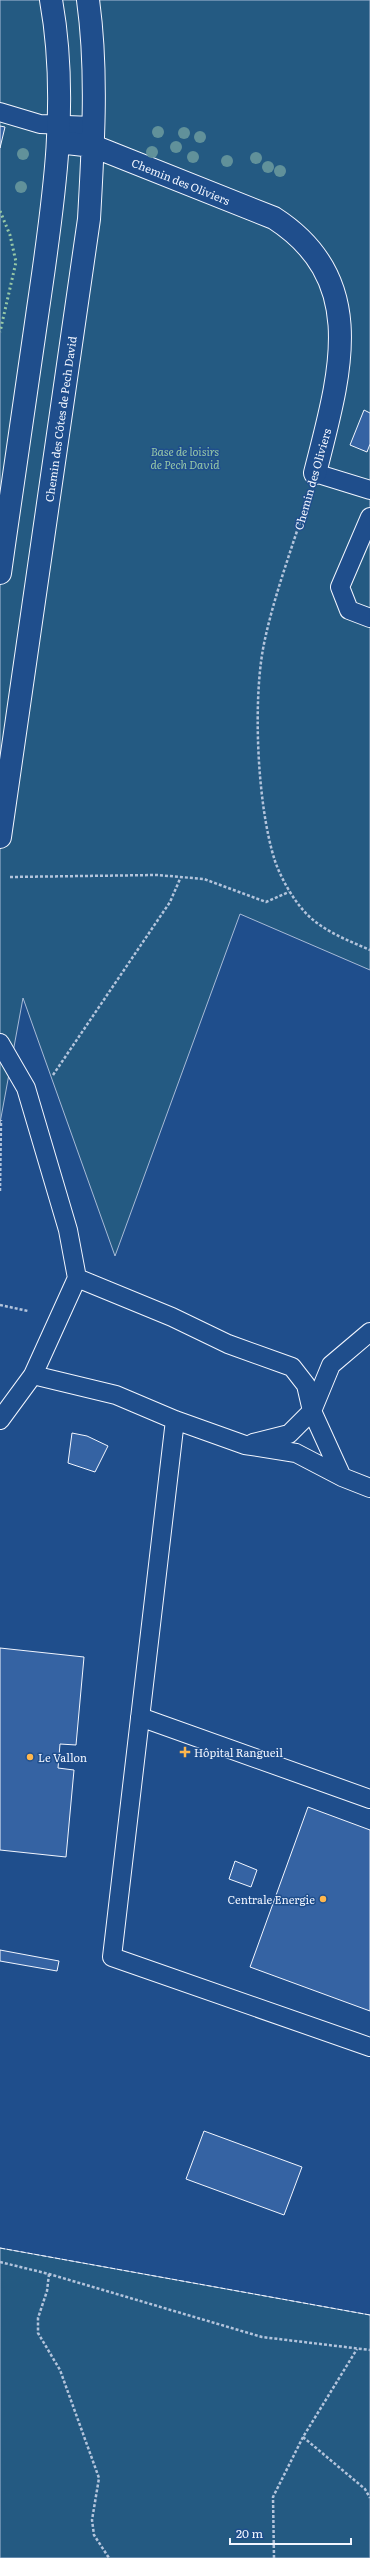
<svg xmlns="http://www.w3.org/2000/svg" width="370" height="2558" font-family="Literata,serif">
	<rect width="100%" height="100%" fill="#1f4e8c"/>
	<!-- green -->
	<path fill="#245a82" stroke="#a8bbd7" d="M0 0H370V970L240 914 115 1256 23 998 0 1123Z
		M0 2248 370 2315V2558H0Z"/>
	<!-- building -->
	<path fill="#3563a3" stroke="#f2f6ff" d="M0 126 5 127 0 148Z
		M364 410 370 413V444L367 452 350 445Z
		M72 1433 87 1436 108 1446 95 1472 68 1463Z
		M0 1648 84 1657 76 1745 60 1744 58 1768 74 1770 66 1857 0 1850Z
		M308 1807 370 1830V2011L250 1967Z
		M235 1861 257 1870 251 1887 229 1879Z
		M0 1950 59 1961 57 1971 0 1961Z
		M204 2131 302 2167 284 2215 186 2179Z"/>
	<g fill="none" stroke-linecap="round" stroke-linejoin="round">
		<defs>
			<path id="lane" d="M0 112 40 124 93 126
				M315 473 370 490
				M370 517 340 587 349 610 370 618
				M0 1043 26 1088 68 1230 77 1278 33 1375 0 1420
				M77 1278 172 1317 228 1344 292 1367 306 1385 312 1411 342 1477
				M33 1375 116 1395 175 1420 245 1445 296 1453 342 1477 370 1488
				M175 1420 112 1957 370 2047
				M253 1443 289 1434 312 1411 331 1365 370 1332
				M140 1717 370 1799"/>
			<path id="street" d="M58 142 93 146 274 218C370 280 340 374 315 473
				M0 573C12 487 25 401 37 316 52 212 70 105 51 0
				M0 837 89 219C93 147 98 72 88 0"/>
		</defs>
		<!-- lane casing -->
		<use href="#lane" stroke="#f2f6ff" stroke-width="20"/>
		<!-- street casing -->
		<use href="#street" stroke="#f2f6ff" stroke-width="24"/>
		<!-- path -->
		<path stroke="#b3c4dc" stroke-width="2.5" stroke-dasharray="3 2" stroke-linecap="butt" d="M306 503C292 548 275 593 265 639 252 695 257 806 275 861 281 878 291 896 303 910 320 930 347 940 370 950
			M10 877 157 875 204 879 266 902 289 892
			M53 1075 170 902 180 879
			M0 1191 1 1120
			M0 1305 28 1311
			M0 2262 49 2274 262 2337 370 2350
			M49 2274 47 2291 38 2318V2333L60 2370 99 2478 92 2520 94 2535 109 2558
			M303 2437 365 2489 370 2498
			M274 2558 273 2497 303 2437 357 2349"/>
		<!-- lane -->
		<use href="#lane" stroke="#1f4e8c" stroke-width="18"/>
		<!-- street -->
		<use href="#street" stroke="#1f4e8c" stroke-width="22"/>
		<!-- hedge -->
		<path stroke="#97c8a6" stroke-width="3" stroke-dasharray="2 3" stroke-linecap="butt" d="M0 211 10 235 16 262 0 332"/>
		<!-- fence -->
		<path stroke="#f2f6ff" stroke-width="1" stroke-dasharray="5 2" stroke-linecap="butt" d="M0 2248 370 2315"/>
	</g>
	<!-- trees -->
	<g fill="#61919a">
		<circle cx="158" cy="132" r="6"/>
		<circle cx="184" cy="133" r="6"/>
		<circle cx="200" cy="137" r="6"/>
		<circle cx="176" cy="147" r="6"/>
		<circle cx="152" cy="152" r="6"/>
		<circle cx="23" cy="154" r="6"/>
		<circle cx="193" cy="157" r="6"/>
		<circle cx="256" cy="158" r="6"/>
		<circle cx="227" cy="161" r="6"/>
		<circle cx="268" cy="167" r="6"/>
		<circle cx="280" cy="171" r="6"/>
		<circle cx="21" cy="187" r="6"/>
	</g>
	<!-- markers -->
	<g fill="#ffb74d" stroke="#1f4e8c" stroke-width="1.5">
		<path d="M183 1746h4v4h4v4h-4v4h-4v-4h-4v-4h4z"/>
		<circle cx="30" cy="1757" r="4"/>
		<circle cx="323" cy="1899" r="4"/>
	</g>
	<g text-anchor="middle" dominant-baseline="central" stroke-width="3" stroke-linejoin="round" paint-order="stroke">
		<!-- street labels -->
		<g font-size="11" fill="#f2f6ff" stroke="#1f4e8c">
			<text transform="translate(181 181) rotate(22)">Chemin des Oliviers</text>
			<text transform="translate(60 419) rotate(-82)">Chemin des Côtes de Pech David</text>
			<text transform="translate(312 479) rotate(-74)">Chemin des Oliviers</text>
		</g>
		<!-- park labels -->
		<g font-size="11" font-style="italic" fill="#97c8a6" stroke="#1f4e8c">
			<text x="185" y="451">Base de loisirs<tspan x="185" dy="13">de Pech David</tspan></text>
		</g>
		<!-- poi labels -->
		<g font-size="11" fill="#f2f6ff" stroke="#1f4e8c" text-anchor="start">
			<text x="194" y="1752">Hôpital Rangueil</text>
			<text x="38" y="1757">Le Vallon</text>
			<text x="315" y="1899" text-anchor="end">Centrale Energie</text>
		</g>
	</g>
	<!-- scale -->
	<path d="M230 2538v6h121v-6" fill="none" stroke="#f2f6ff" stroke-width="2"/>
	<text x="236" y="2538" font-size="12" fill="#f2f6ff" stroke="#1f4e8c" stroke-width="3" paint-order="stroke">20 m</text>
</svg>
